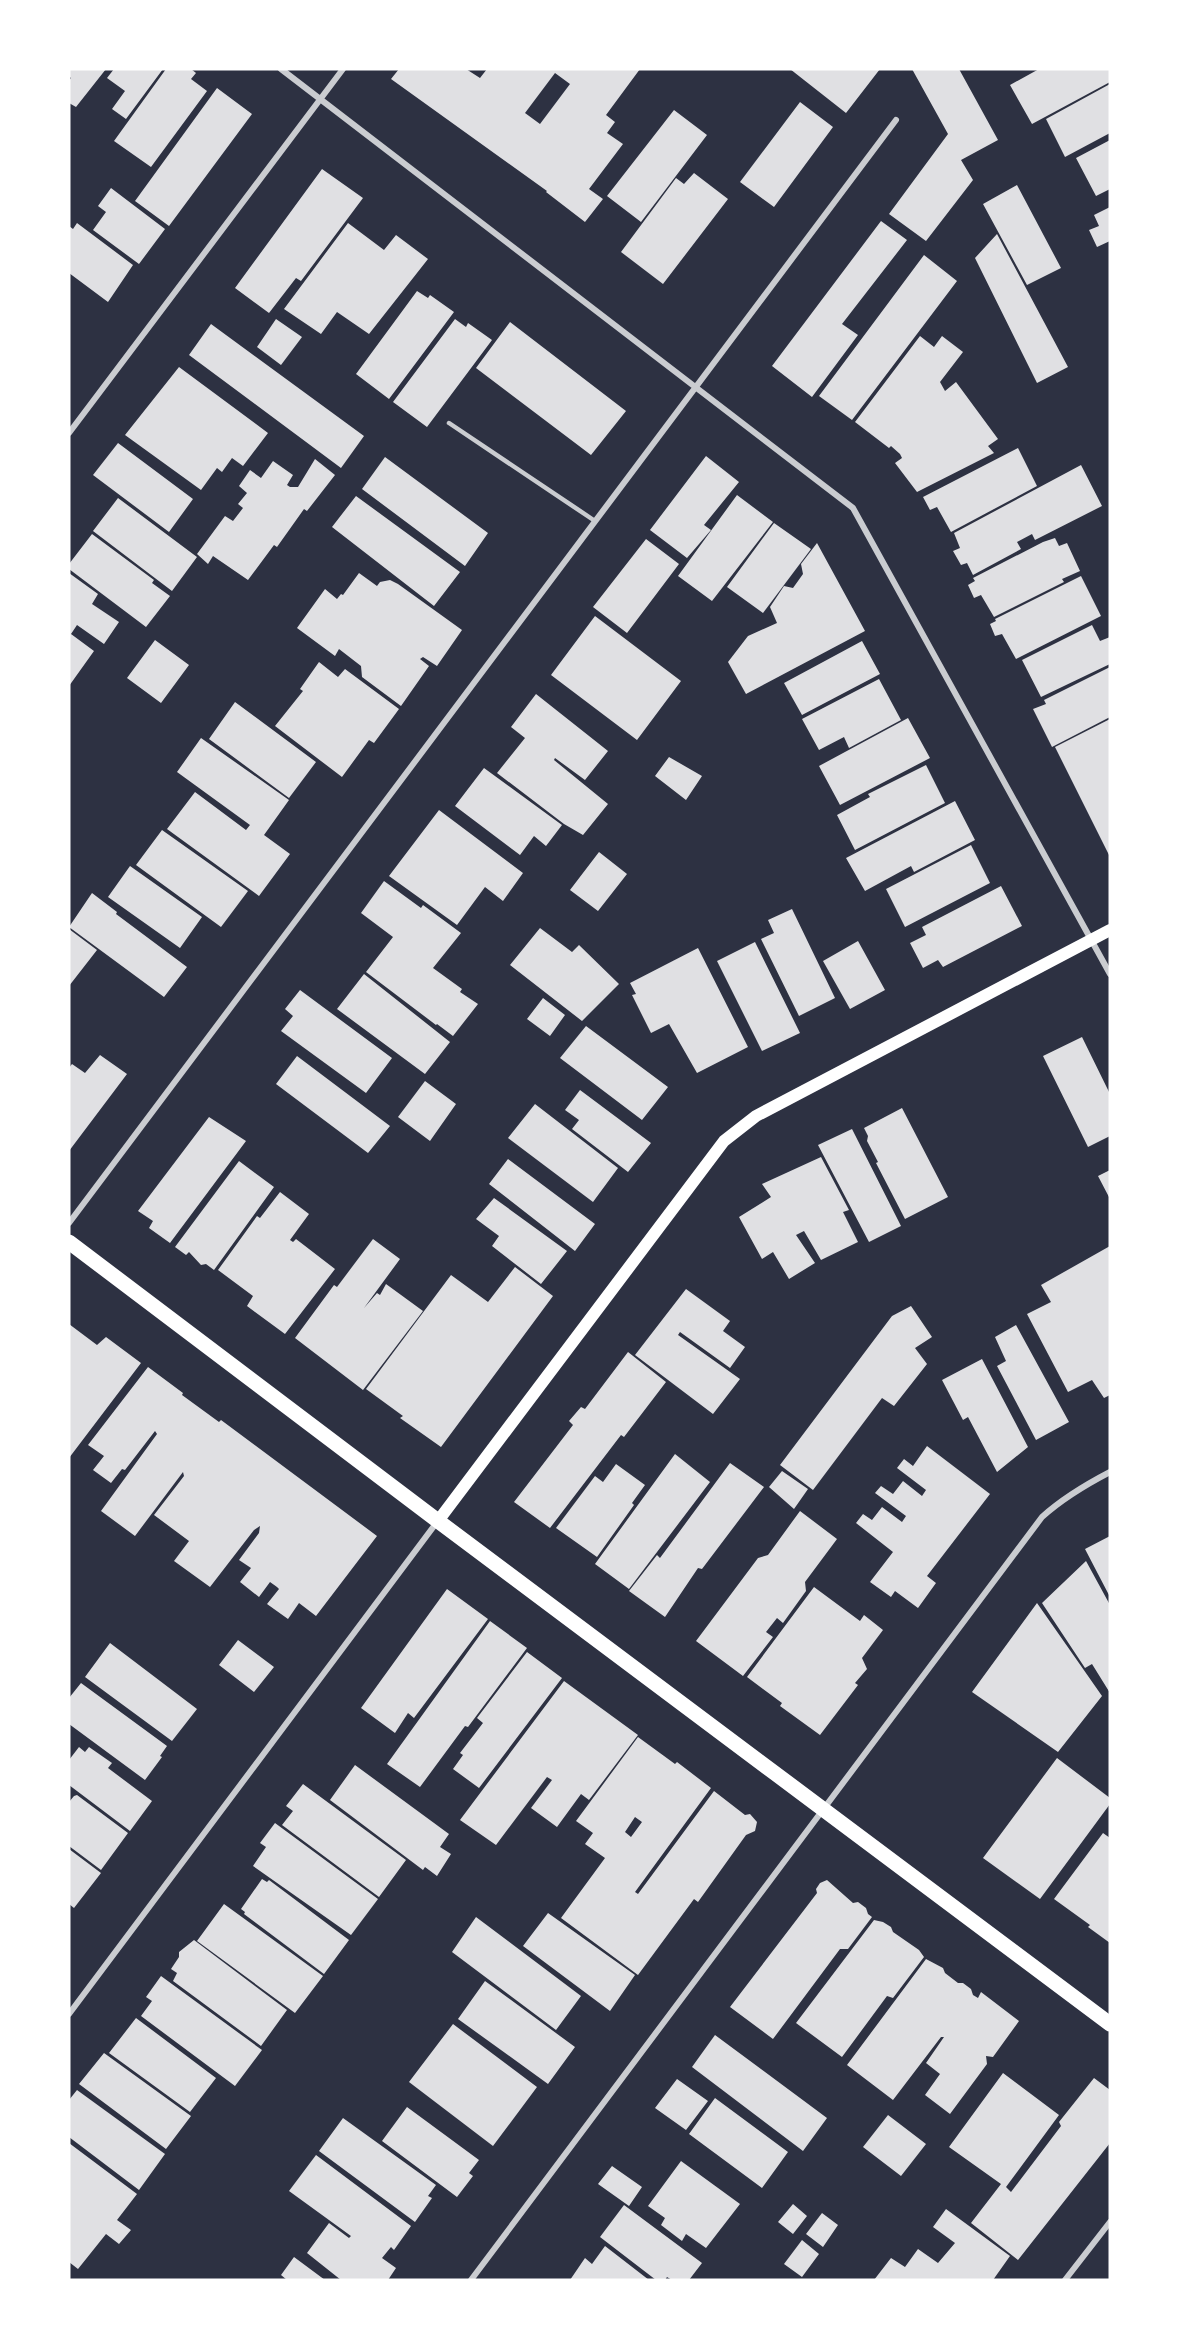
<svg xmlns="http://www.w3.org/2000/svg" width="1179" height="2349" font-family="'Open Sans',sans-serif">
	<rect width="100%" height="100%" fill="#2d3142"/>
	<!-- building -->
	<path fill="#e0e0e3" fill-rule="evenodd" d="M69 69H106L76 107 69 103V81L71 78 69 76Z
		M114 69H163L126 119 112 109 125 91 107 78Z
		M166 69H191L196 73 191 79 207 91 151 167 114 141Z
		M399 69H466L480 78 487 69H640L606 115 615 122 607 133 623 144 589 189 603 199 585 222 546 192 547 191 391 79ZM555 73 570 84 540 124 525 113Z
		M790 69H880L846 113Z
		M912 69H959L998 140 961 160 973 180 926 241 889 214 948 134Z
		M1039 69H1110V82L1032 124 1010 85Z
		M1110 84V133L1065 157 1046 119Z
		M217 88 252 114 169 226 135 201Z
		M800 102 833 127 774 207 740 182Z
		M674 110 707 135 641 222 607 196Z
		M1110 140V189L1096 196 1076 158Z
		M322 169 363 198 301 281 296 278 269 313 235 288Z
		M694 173 728 199 663 284 621 252 676 178 684 184Z
		M1017 185 1061 268 1027 285 983 204Z
		M111 188 165 229 139 264 93 230 106 212 98 206Z
		M1110 207V241L1097 247 1089 230 1099 226 1094 215Z
		M881 221 907 240 842 324 858 335 812 397 772 366Z
		M77 223 133 265 108 302 69 273V226L73 229Z
		M348 223 384 250 396 235 428 259 369 334 337 312 321 334 284 309Z
		M997 234 1068 367 1037 383 975 258Z
		M924 255 957 281 852 420 819 396Z
		M417 291 428 298 430 295 454 312 389 399 356 374Z
		M276 319 302 337 281 365 257 347Z
		M455 319 466 327 468 323 492 340 427 427 393 402Z
		M510 322 626 411 591 455 476 368Z
		M211 324 364 436 341 468 189 355Z
		M920 336 934 347 942 336 963 352 940 382 945 391 956 382 998 439 988 446 994 453 917 492 895 463 902 458 900 454 891 446 889 448 855 422Z
		M179 367 268 433 243 466 232 458 222 472 217 468 201 490 125 435Z
		M118 443 193 499 169 532 93 475Z
		M1018 448 1037 486 951 532 937 507 930 510 923 497Z
		M706 456 739 482 704 525 711 530 687 558 650 530Z
		M385 457 488 533 465 566 362 489Z
		M315 459 335 475 307 511 304 509 277 547 274 545 248 580 213 556 208 564 197 554 225 516 233 521 243 508 238 504 247 493 239 486 250 470 261 478 273 461 293 475 287 485 290 487H298Z
		M1081 465 1102 506 1035 540 1032 534 1017 542 1021 549 973 575 967 563 961 565 953 551 960 548 954 533Z
		M737 495 773 522 712 601 678 576Z
		M356 496 460 572 434 606 332 527Z
		M118 498 197 557 172 591 93 531Z
		M774 523 811 549 763 613 727 587Z
		M92 534 154 580 152 583 170 596 146 627 69 569V564Z
		M1055 538 1059 546 1067 543 1080 571 1062 579 1064 582 994 617 981 595 974 598 968 585 975 581 973 578 1043 542Z
		M646 539 679 564 627 633 593 607Z
		M817 543 865 631 746 694 728 662 748 636 777 623 770 607 784 586 793 588 803 574 801 564Z
		M69 573 98 594 92 604 119 622 104 644 77 625 71 634 94 651 69 686Z
		M359 573 377 586 380 582 390 580 398 584 462 630 437 666 423 657 420 659 429 666 401 706 362 677 361 666 339 649 335 656 297 628 325 589 337 599 341 594 343 595Z
		M1081 576 1101 616 1016 659 1002 634 995 636 990 624 996 621 995 619Z
		M595 616 681 681 637 740 551 675Z
		M1092 625 1100 641 1110 637V664L1041 697 1022 660Z
		M155 640 189 665 161 703 127 678Z
		M862 641 880 674 802 715 784 683Z
		M319 662 338 677 345 669 399 709 374 743 369 740 342 777 275 726 303 691 300 689Z
		M1110 667V717L1052 747 1033 709 1046 704 1044 700Z
		M879 679 901 720 849 748 844 737 819 750 802 719Z
		M536 694 608 751 585 780 555 758 554 760 608 804 583 835 564 824 497 773 525 738 511 727Z
		M235 702 316 762 289 798 209 739Z
		M908 718 930 758 840 805 819 766Z
		M1110 719V857L1055 747Z
		M201 738 289 800 264 835 290 854 259 896 167 829 195 792 246 830 250 825 177 772Z
		M669 757 702 776 686 800 655 776Z
		M926 765 945 803 855 850 837 815 870 797 868 794Z
		M484 768 562 825 546 846 534 836 520 855 455 806Z
		M955 801 975 840 914 872 911 866 865 891 846 858Z
		M439 810 523 873 503 901 485 887 457 925 389 876Z
		M162 830 248 891 221 927 136 865Z
		M971 845 990 883 905 927 886 889Z
		M599 852 627 874 598 911 570 890Z
		M130 866 202 917 180 948 108 897Z
		M384 881 421 908 423 905 461 933 433 968 462 989 460 992 478 1004 453 1036 437 1024 436 1025 366 972 393 937 361 913Z
		M1001 886 1022 926 943 967 938 960 923 968 910 943 926 935 922 927Z
		M92 893 117 912 116 914 187 967 164 997 69 927Z
		M792 909 835 998 799 1016 761 939 774 933 768 920Z
		M540 928 572 952 579 945 619 984 582 1021 510 965Z
		M69 929 97 950 69 986Z
		M858 941 885 990 850 1009 823 961Z
		M755 942 800 1033 762 1051 717 961Z
		M698 948 748 1047 697 1073 669 1024 651 1033 632 995 636 994 630 983Z
		M364 974 450 1042 425 1074 337 1009Z
		M300 990 392 1058 366 1093 281 1031 293 1016 285 1009Z
		M543 998 565 1015 550 1036 527 1019Z
		M586 1026 668 1087 642 1120 560 1058Z
		M1082 1037 1110 1094V1136L1088 1147 1043 1056Z
		M100 1055 127 1074 69 1151V1068L72 1064 85 1073Z
		M297 1056 390 1126 368 1153 276 1084Z
		M425 1081 456 1104 430 1141 398 1117Z
		M580 1090 651 1143 628 1172 572 1129 579 1120 565 1110Z
		M535 1104 618 1168 593 1202 508 1138Z
		M902 1108 948 1197 905 1219 876 1163 878 1162 867 1141 868 1136 864 1128Z
		M209 1117 246 1141 170 1243 149 1228 153 1221 138 1211Z
		M852 1129 901 1226 869 1242 818 1145Z
		M821 1157 849 1210 843 1212 858 1242 821 1260 804 1231 796 1235 815 1263 789 1279 773 1252 762 1259 739 1217 771 1197 762 1184Z
		M508 1159 595 1224 575 1251 489 1184Z
		M239 1161 274 1187 214 1270 206 1264 201 1265 189 1252 186 1255 175 1247Z
		M1110 1170V1199L1098 1176Z
		M280 1192 309 1214 290 1240 293 1242 296 1239 335 1269 285 1334 247 1306 253 1296 218 1270 257 1216 260 1218Z
		M494 1198 567 1251 541 1284 492 1246 499 1236 476 1219Z
		M373 1239 400 1259 364 1308 377 1293 380 1295 386 1284 423 1311 363 1390 295 1338 334 1285 337 1287Z
		M1110 1246V1395L1104 1398 1092 1380 1068 1392 1027 1314 1051 1302 1041 1285Z
		M515 1267 553 1296 441 1447 400 1418 403 1416 366 1389 451 1275 488 1302Z
		M686 1289 730 1321 723 1331 745 1347 730 1368 680 1332 678 1335 740 1379 713 1414 635 1355Z
		M911 1306 932 1337 915 1348 927 1364 894 1406 882 1398 813 1490 780 1465 892 1316Z
		M69 1324 97 1345 106 1337 141 1363 69 1458Z
		M1016 1325 1069 1422 1036 1440 997 1366 1006 1361 995 1337Z
		M628 1352 666 1382 624 1437 621 1435 550 1528 514 1502 573 1425 569 1421 581 1407 585 1409Z
		M982 1359 1028 1447 997 1472 968 1417 963 1420 942 1380Z
		M148 1367 183 1393 182 1395 219 1422 221 1420 377 1536 316 1616 299 1603 288 1619 267 1604 279 1589 277 1587 270 1582 259 1597 240 1582 251 1568 239 1560 259 1533 260 1526 254 1530 210 1587 174 1561 189 1541 154 1515 184 1476 183 1472 135 1536 101 1511 157 1434 155 1431 125 1470 122 1469 111 1483 93 1470 104 1456 88 1445Z
		M927 1446 990 1494 927 1576 936 1583 918 1608 895 1591 891 1597 870 1582 893 1552 856 1523 863 1514 872 1520 882 1507 902 1522 906 1516 875 1493 881 1486 893 1494 903 1481 922 1496 926 1490 897 1468 904 1459 913 1466Z
		M675 1454 710 1482 629 1589 595 1564Z
		M730 1463 764 1487 702 1569 698 1568 665 1617 629 1591 657 1555 660 1558Z
		M616 1464 645 1485 632 1503 634 1505 597 1557 556 1528 595 1476 603 1482Z
		M782 1471 808 1489 794 1509 769 1487Z
		M800 1511 837 1539 805 1582 806 1591 783 1623 777 1618 766 1632 773 1637 743 1676 696 1641 758 1558 768 1555Z
		M1110 1536V1597L1085 1549Z
		M1086 1561 1110 1605V1693L1092 1664 1085 1668 1042 1603Z
		M814 1587 860 1621 864 1615 883 1630 862 1658 867 1669 855 1683 858 1685 820 1735 780 1706 782 1703 747 1677Z
		M447 1589 488 1619 414 1718 408 1713 395 1733 361 1708Z
		M1037 1603 1102 1696 1058 1752 972 1692Z
		M490 1621 527 1648 468 1727 465 1726 420 1787 387 1764Z
		M238 1640 274 1667 254 1692 219 1665Z
		M110 1643 197 1709 172 1741 85 1677Z
		M527 1652 562 1678 479 1788 453 1769 463 1755 460 1753 483 1723 477 1718Z
		M564 1681 638 1735 589 1800 581 1794 557 1827 531 1808 552 1780 547 1777 496 1845 460 1820Z
		M81 1683 167 1746 160 1756 162 1757 145 1780 69 1724V1698Z
		M638 1737 675 1764 677 1762 711 1788 635 1892 638 1894 714 1791 745 1815 750 1814 757 1822 755 1831 746 1835 698 1902 694 1899 638 1975 561 1918 605 1858 585 1844 593 1833 576 1821ZM635 1817 642 1822 631 1837 625 1832Z
		M79 1747 85 1752 89 1747 112 1763 108 1768 152 1801 130 1831 69 1785V1760Z
		M1057 1758 1110 1798V1804L1040 1899 983 1858Z
		M355 1765 449 1834 440 1847 451 1854 437 1876 425 1867 423 1870 330 1800Z
		M303 1784 406 1860 379 1897 282 1825 293 1811 286 1806Z
		M77 1795 128 1833 101 1870 69 1846V1802L74 1796Z
		M275 1823 378 1899 351 1935 253 1866 266 1847 260 1843Z
		M1103 1833 1110 1838V1943L1088 1927 1090 1925 1054 1899Z
		M69 1849 101 1873 74 1908 69 1904Z
		M262 1879 267 1882 269 1880 349 1940 324 1974 244 1914 245 1912 241 1909Z
		M827 1880 853 1903 858 1902 866 1908 868 1914 872 1917 848 1949H840L773 2039 730 2007 817 1893 816 1889 820 1883Z
		M224 1904 323 1976 295 2013 197 1941Z
		M548 1913 635 1975 610 2011 523 1946Z
		M476 1917 581 1996 556 2030 452 1952Z
		M874 1920 883 1922 891 1927 893 1932 919 1950 924 1957 893 1998 887 1996 842 2057 796 2023Z
		M194 1940 287 2010 261 2046 173 1981 177 1973 171 1969 179 1957V1952Z
		M926 1959 943 1968 945 1973 958 1983H963L971 1989 973 1995 978 1998 981 1992 1019 2021 993 2057 986 2056 987 2064 950 2114 925 2095 940 2074 926 2063 944 2037H941L893 2100 847 2065Z
		M161 1976 262 2050 235 2086 141 2016 152 2001 146 1997Z
		M485 1981 575 2047 548 2084 458 2019Z
		M136 2018 216 2078 190 2112 109 2053Z
		M453 2024 537 2087 493 2146 409 2082Z
		M715 2035 827 2118 803 2151 692 2067Z
		M104 2053 191 2116 166 2149 79 2084Z
		M1003 2073 1059 2115 1006 2187 1011 2192 1061 2126 1059 2122 1094 2078 1110 2090V2143L1018 2260 971 2223 1001 2184 949 2147Z
		M677 2079 708 2101 686 2130 655 2108Z
		M77 2090 165 2154 139 2190 69 2137V2100Z
		M715 2098 788 2152 762 2188 689 2134Z
		M407 2107 479 2160 469 2173 473 2176 457 2197 382 2141Z
		M888 2115 926 2144 901 2176 863 2147Z
		M343 2118 436 2185 428 2196 432 2198 415 2222 319 2151Z
		M69 2143 137 2194 117 2220 131 2230 119 2244 106 2234 78 2269 69 2262Z
		M316 2155 411 2226 394 2250 391 2247 382 2258 396 2268 388 2280H341L307 2253 329 2223 349 2238 351 2236 289 2191Z
		M681 2161 740 2204 706 2248 686 2234 682 2241 661 2225 665 2218 648 2206Z
		M612 2166 642 2187 629 2206 598 2184Z
		M793 2204 807 2216 793 2234 778 2222Z
		M624 2205 702 2263 689 2280H672L667 2277 665 2280H656L600 2237Z
		M946 2209 1010 2256 993 2280H874L891 2258 905 2267 918 2249 938 2263 955 2243 933 2227Z
		M822 2213 838 2225 823 2247 806 2234Z
		M802 2240 819 2254 802 2277 784 2264Z
		M605 2246 649 2280H570L585 2258 592 2264Z
		M294 2257 325 2280H287L281 2275Z"/>
	<g fill="none" stroke-linecap="round" stroke-linejoin="round">
		<!-- service -->
		<path stroke="#caccd0" stroke-width="4.5" d="M449 423 595 521"/>
		<!-- minor -->
		<path stroke="#caccd0" stroke-width="6" d="M281 69 853 508 1110 974
			M69 433 343 69
			M69 1223 896 120
			M69 2014 437 1522
			M471 2280 1042 1517C1063 1498 1085 1485 1110 1472
			M1065 2280 1110 2222"/>
		<!-- secondary -->
		<path stroke="#fff" stroke-width="12" d="M438 1521 724 1141 756 1116 1110 930"/>
		<!-- primary -->
		<path stroke="#fff" stroke-width="15" d="M69 1242 438 1521 1110 2024"/>
	</g>
	<!-- border -->
	<rect width="1179" height="2349" fill="none" stroke="#ffffff" stroke-width="141"/>
</svg>
